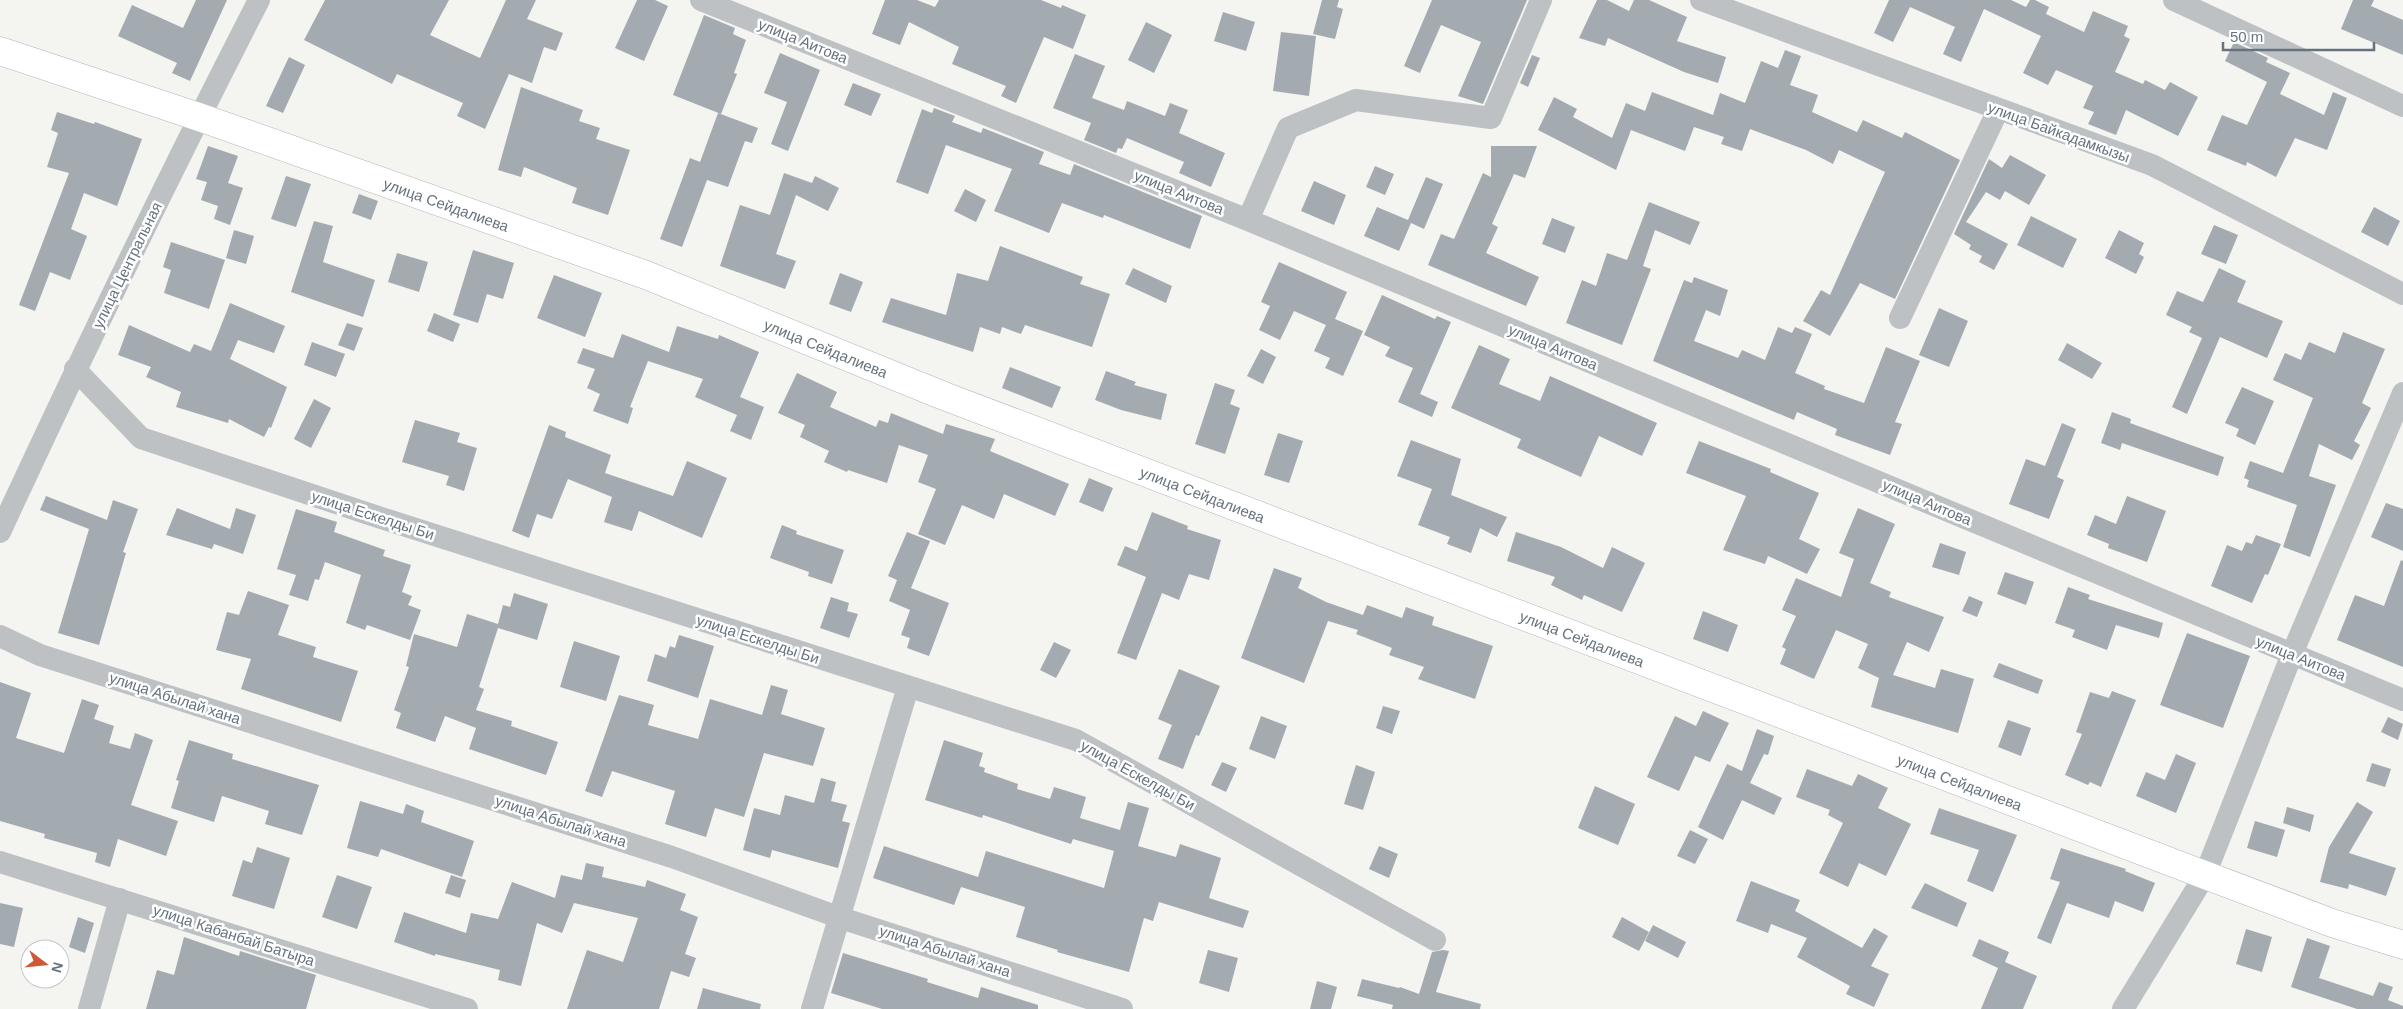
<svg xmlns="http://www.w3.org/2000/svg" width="2403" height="1009" font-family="Helvetica,sans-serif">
	<rect width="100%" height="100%" fill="#f4f4f0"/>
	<!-- building -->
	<path fill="#a4abb0" d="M196 0H227L190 81 172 73 177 63 118 36 132 5 183 28Z
		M325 0H449L430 35 480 58 506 0H536L527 19 563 33 556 51 544 47 532 83 509 74 485 129 457 116 463 103 397 74 392 84 304 40Z
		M637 0H655L668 6 644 61 615 48Z
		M885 0H917L935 7 939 0H1041L1061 8 1062 5 1086 15 1073 49 1044 37 1016 103 1001 96 1006 86 952 64 959 47 909 22 900 45 872 34Z
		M1322 0H1339L1337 7 1343 9 1335 39 1313 34Z
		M1432 0H1527L1483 104 1458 96 1481 42 1441 25 1420 73 1404 66Z
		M1597 0H1607L1629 11 1634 0H1649L1687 17 1677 41 1726 57 1718 83 1684 72 1608 38 1605 46 1579 38Z
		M1889 0H2011L2026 7 2030 0H2035L2049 7 2046 14 2084 32 2093 11 2128 26 2124 36 2130 39 2115 72 2143 84 2145 80 2165 90 2170 82 2198 97 2178 136 2126 110 2116 135 2088 124 2094 112 2083 108 2093 86 2056 70 2048 85 2023 73 2041 36 1984 9 1961 62 1943 54 1955 27 1910 7 1893 42 1874 33Z
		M2353 0H2374L2371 6 2403 20V55L2341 29Z
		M1223 12 1255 22 1246 51 1214 41Z
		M704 15 735 28 733 34 746 40 734 73 737 74 721 114 673 95Z
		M1146 22 1172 35 1154 73 1128 60Z
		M1281 32 1316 36 1309 96 1273 91Z
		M2234 42 2268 58 2266 62 2290 73 2280 94 2324 115 2333 92 2347 98 2327 150 2295 138 2276 177 2247 162 2246 166 2207 150 2222 115 2247 125 2267 82 2225 61Z
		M1785 50 1801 56 1790 85 1818 95 1812 112 1857 132 1863 120 1902 138 1905 132 1960 160 1895 299 1860 283 1830 336 1803 321 1821 290 1830 295 1885 172 1839 150 1833 164 1806 150 1750 129 1742 151 1721 144 1724 137 1694 127 1685 151 1631 130 1616 170 1538 130 1554 97 1577 109 1573 117 1612 138 1626 103 1645 111 1652 92 1713 115 1720 93 1745 103 1761 61 1778 68Z
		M780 53 820 70 788 151 771 144 787 102 764 93Z
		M1075 54 1105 66 1092 98 1124 110 1127 101 1165 116 1170 103 1188 110 1179 133 1225 153 1211 187 1179 173 1184 162 1127 138 1122 149 1118 148 1116 153 1084 140 1091 123 1053 108Z
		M1532 55 1540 58 1528 87 1520 83Z
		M289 57 305 65 283 113 266 106Z
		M853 83 881 94 871 116 844 105Z
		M521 87 583 110 579 121 600 128 596 139 630 150 608 215 572 203 577 188 524 167 521 177 498 170Z
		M934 108 955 116 952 122 981 133 983 128 1044 152 1039 164 1070 175 1074 164 1202 216 1190 249 1104 215 1103 218 1062 203 1049 233 994 211 1012 169 946 145 928 194 896 182 922 109 932 113Z
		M57 112 94 124 95 122 142 139 117 206 84 193 71 229 87 236 70 280 50 272 35 311 19 305 69 173 47 167 58 133 51 130Z
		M718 113 758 128 752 143 745 141 728 187 707 180 682 247 660 239 690 158 700 162Z
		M208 146 238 156 228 183 243 188 230 225 214 219 218 206 201 200 207 182 196 179Z
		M1491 146H1537L1525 178 1514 174 1492 224 1498 227 1486 253 1539 277 1526 306 1428 265 1441 234 1454 239 1483 173 1491 177Z
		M2010 155 2046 175 2029 205 2005 191 2000 200 1986 192 1966 222 2008 244 1994 270 1979 262 1982 256 1969 249 1971 245 1954 234 1989 159 2002 168Z
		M1375 166 1394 174 1385 195 1366 187Z
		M784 173 812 183 815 176 839 188 828 211 796 195 776 254 796 261 785 289 720 266 740 205 770 215Z
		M286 176 311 184 296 227 271 219Z
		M1426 177 1443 184 1424 229 1411 223 1399 251 1364 236 1377 207 1408 220Z
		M1314 181 1346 195 1334 225 1301 211Z
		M965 189 986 200 976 222 954 211Z
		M359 194 378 201 371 220 352 213Z
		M1649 202 1700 222 1690 245 1655 230 1643 266 1651 269 1622 345 1566 323 1582 280 1596 286 1607 253 1627 260Z
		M2374 207 2400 221 2388 246 2361 232Z
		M2031 216 2077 239 2063 268 2017 245Z
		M1552 218 1575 227 1565 253 1542 244Z
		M314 221 333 226 323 262 375 280 363 317 291 292Z
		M2214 225 2238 235 2226 264 2201 254Z
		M234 230 254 236 246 264 226 258Z
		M2119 230 2144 243 2139 254 2144 257 2136 274 2105 258Z
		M171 242 225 260 209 309 164 293 171 270 163 267Z
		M1000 246 1083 277 1080 284 1110 294 1092 347 1025 325 1021 334 1002 327 1000 334 980 327 973 352 882 322 891 298 946 315 957 273 988 281Z
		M473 250 514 263 503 299 487 294 478 323 453 315Z
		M397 253 428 262 419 292 388 282Z
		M1279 262 1347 292 1335 319 1363 331 1343 376 1325 368 1330 358 1314 351 1326 325 1294 311 1280 340 1259 330 1270 306 1261 302Z
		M1133 268 1172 286 1166 303 1125 284Z
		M2219 268 2246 281 2237 302 2283 321 2267 358 2220 337 2187 414 2172 407 2202 338 2189 332 2192 327 2166 315 2177 291 2203 302Z
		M840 273 863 282 851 312 829 304Z
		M554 275 602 293 585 337 537 318Z
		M1694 277 1728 290 1720 316 1706 310 1694 341 1738 358 1742 350 1765 360 1778 327 1792 333 1795 327 1812 334 1795 373 1825 386 1824 389 1864 403 1886 347 1920 361 1895 422 1902 424 1890 455 1835 435 1837 429 1797 412 1794 420 1653 361 1684 280 1692 283Z
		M1382 295 1435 319 1437 316 1451 322 1420 394 1438 402 1432 417 1398 402 1413 368 1385 356 1390 347 1364 335Z
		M230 303 285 326 274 353 238 340 230 359 287 387 271 428 269 427 264 437 229 419 228 423 176 407 181 392 146 377 151 367 118 355 129 325 190 352 194 344 211 351Z
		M1939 308 1968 321 1949 367 1919 355Z
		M434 313 460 324 453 342 427 331Z
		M347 323 363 328 354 351 338 345Z
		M677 326 718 339 719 335 759 352 740 397 764 407 751 440 730 431 737 415 695 397 703 379 648 361 630 407 633 408 628 424 593 411 600 394 587 388 595 369 577 363 583 348 613 358 622 334 669 352Z
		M2343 332 2385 349 2362 403 2371 408 2354 441 2360 445 2352 460 2319 444 2309 476 2336 485 2310 557 2283 547 2297 505 2247 487 2249 480 2244 478 2250 461 2283 473 2313 398 2273 380 2285 353 2301 360 2309 342 2335 353Z
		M312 342 345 354 336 377 304 365Z
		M2067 343 2102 363 2092 379 2058 360Z
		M1479 345 1510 359 1499 384 1540 401 1550 376 1657 423 1642 456 1599 436 1581 477 1517 448 1521 439 1451 408Z
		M1261 349 1276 357 1263 384 1247 376Z
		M1010 367 1061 387 1052 408 1002 388Z
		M1106 371 1136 382 1134 385 1167 394 1161 420 1121 410 1095 400Z
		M797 373 837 392 830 407 876 427 879 420 888 423 891 413 943 434 946 424 995 439 990 451 1069 484 1055 516 1004 494 994 519 962 505 945 545 918 534 936 489 918 482 928 455 899 445 887 483 848 470 847 472 824 462 829 451 800 437 805 425 778 413Z
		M1215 383 1235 390 1230 404 1240 408 1225 454 1195 444Z
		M2242 387 2274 401 2255 445 2236 436 2239 429 2225 423Z
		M314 399 331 408 311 448 294 439Z
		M2112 412 2131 419 2130 423 2224 457 2218 476 2122 443 2120 450 2101 443Z
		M415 420 460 433 457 442 477 448 464 491 446 485 449 476 402 462Z
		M2062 423 2076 429 2057 477 2064 480 2049 519 2009 504 2026 459 2045 466Z
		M549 425 566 432 565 437 611 455 605 473 673 496 687 461 727 478 702 538 639 511 632 531 604 522 612 497 568 479 552 519 537 514 529 538 512 531Z
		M1278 433 1303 441 1289 483 1264 475Z
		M1411 440 1461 459 1451 495 1507 517 1497 537 1480 528 1471 553 1447 544 1450 537 1418 525 1432 489 1397 476Z
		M1699 441 1771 469 1770 472 1819 493 1799 539 1820 549 1807 574 1768 556 1765 564 1723 550 1746 496 1686 473Z
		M1089 478 1113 488 1103 512 1079 502Z
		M46 496 107 520 113 500 138 509 123 552 126 553 99 645 58 633 89 529 40 510Z
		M2127 496 2166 511 2147 562 2108 548 2109 544 2087 535 2095 515 2116 524Z
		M2386 503 2403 509V551L2371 537Z
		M177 508 230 529 236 508 256 515 243 554 214 544 212 549 166 535Z
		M1858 508 1895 524 1870 583 1891 592 1889 597 1944 617 1929 652 1907 642 1893 675 1935 688 1941 669 1974 679 1958 733 1871 707 1879 678 1858 668 1868 644 1836 630 1814 679 1780 664 1786 649 1782 647 1796 616 1782 610 1796 578 1841 597 1854 559 1839 553Z
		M296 509 337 522 334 532 385 550 383 556 411 565 402 592 412 596 408 605 421 610 410 640 367 625 365 630 346 623 361 575 325 562 319 580 315 579 308 601 289 595 296 575 277 569Z
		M1152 512 1188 526 1187 529 1221 540 1209 580 1189 574 1179 600 1162 593 1136 660 1117 653 1146 577 1117 565 1125 546 1137 551Z
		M782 525 797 531 796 534 844 550 832 584 808 576 809 572 770 558Z
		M907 532 930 541 911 588 949 603 929 656 907 648 910 638 901 635 910 610 889 601 897 580 888 576Z
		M1516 532 1561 547 1603 568 1612 547 1645 563 1622 612 1584 595 1582 600 1551 585 1555 577 1507 561Z
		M2256 535 2281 544 2268 575 2265 574 2252 603 2211 586 2227 545 2242 551 2246 542 2252 544Z
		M1940 543 1966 552 1959 575 1932 567Z
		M2401 560 2403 561V667L2337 640 2355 595 2384 606Z
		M1274 568 1302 578 1298 588 1326 602 1363 615 1367 605 1402 618 1406 607 1434 617 1432 625 1493 646 1475 699 1418 679 1424 667 1389 655 1392 648 1356 634 1358 630 1328 621 1304 683 1241 658Z
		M2005 572 2034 582 2026 605 1997 594Z
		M2068 587 2090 595 2088 599 2163 623 2159 638 2116 625 2107 650 2072 637 2075 630 2055 623Z
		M248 591 289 605 278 635 316 647 313 657 358 671 341 722 241 689 251 659 216 650 227 612 239 615Z
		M514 593 548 604 537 640 498 628 479 687 484 689 476 710 512 721 511 726 558 742 546 775 469 749 476 728 445 716 435 742 396 728 401 713 394 710 409 667 406 666 414 634 457 647 467 614 498 624 503 605 510 607Z
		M1969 596 1983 602 1977 617 1962 611Z
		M831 597 849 603 847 611 858 614 849 638 820 628Z
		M1703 611 1738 625 1728 652 1693 639Z
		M2187 633 2250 656 2223 728 2160 705Z
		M679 635 714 646 698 698 647 681 655 654 666 658 670 646 675 648Z
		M574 641 620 656 606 701 560 687Z
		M1054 642 1071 650 1056 678 1040 670Z
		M1999 663 2043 680 2038 694 1993 677Z
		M1179 669 1220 686 1199 736 1196 735 1183 769 1158 759 1172 725 1158 719Z
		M0 682 31 693 16 738 64 753 82 699 99 705 94 719 114 726 109 743 130 749 135 733 153 740 131 805 178 821 166 856 118 839 110 867 95 862 97 853 44 838 45 834 0 821Z
		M771 685 788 690 781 714 825 728 813 766 764 753 744 817 715 808 706 837 665 824 675 791 612 771 602 797 585 791 619 695 654 705 648 725 698 739 710 699 762 715Z
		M2112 691 2136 700 2101 787 2090 782 2088 785 2065 775 2082 734 2076 732 2090 692 2109 698Z
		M1383 706 1400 711 1392 734 1376 728Z
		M1703 711 1729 723 1710 762 1695 756 1679 791 1647 777 1675 716 1696 726Z
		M1261 716 1287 726 1275 759 1249 749Z
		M2388 717 2403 724 2398 740 2381 732Z
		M2008 720 2031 728 2021 756 1998 747Z
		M1757 729 1774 736 1768 755 1764 754 1750 783 1782 798 1774 815 1742 800 1723 840 1698 827 1727 764 1742 771Z
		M189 740 233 754 232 759 319 785 302 835 265 824 269 811 222 796 214 822 171 808 179 781 176 780Z
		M944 740 983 753 979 766 985 768 984 772 1018 784 1017 789 1050 799 1054 787 1086 797 1080 818 1120 830 1128 802 1149 808 1138 846 1176 857 1180 844 1221 858 1209 898 1249 911 1243 928 1159 902 1153 921 1144 918 1129 972 1057 952 1058 950 1016 937 1025 907 961 887 954 905 873 878 884 846 978 877 986 851 1104 888 1114 851 1073 839 1071 844 983 815 982 818 925 800Z
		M2176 754 2196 763 2176 813 2136 796 2146 772 2165 780Z
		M1222 762 1237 768 1226 792 1211 785Z
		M2372 763 2391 769 2385 787 2366 781Z
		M1356 765 1375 772 1363 810 1344 804Z
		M1807 769 1852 786 1858 774 1888 788 1878 808 1911 824 1886 876 1859 863 1848 887 1819 873 1843 823 1828 815 1830 810 1796 797Z
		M821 778 836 782 831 801 847 805 842 821 850 823 838 868 772 850 770 858 743 850 754 808 780 815 785 795 814 803Z
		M1595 786 1635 804 1618 845 1578 828Z
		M360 801 403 814 406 804 424 811 421 822 474 841 462 877 381 849 378 857 347 848Z
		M2357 802 2373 812 2349 853 2396 868 2386 896 2349 884 2348 889 2320 882 2329 847Z
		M2287 807 2314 815 2310 832 2283 823Z
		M1939 808 2017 835 1993 892 1967 881 1979 850 1930 834Z
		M2255 821 2285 830 2277 857 2247 848Z
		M1690 830 1708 839 1695 864 1677 856Z
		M1379 846 1398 854 1389 878 1369 869Z
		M257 847 290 858 274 909 232 896 243 860 252 863Z
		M2061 848 2126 869 2125 871 2155 883 2143 912 2115 901 2109 918 2067 903 2051 944 2037 938 2060 882 2050 879Z
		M586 863 604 867 602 877 645 887 647 880 686 894 680 910 698 917 685 954 696 958 689 977 671 971 659 1009H567L587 950 623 962 638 918 574 903 562 933 537 923 521 986 498 980 500 970 435 954V956L394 942 404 912 466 933 471 913 498 919 512 882 555 898 561 875 582 880Z
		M337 875 372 887 357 929 322 917Z
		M451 875 466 880 460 898 445 893Z
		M1751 881 1800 900 1795 911 1862 948 1874 928 1888 936 1871 966 1889 974 1874 1007 1846 994 1850 986 1797 957 1807 938 1771 924 1768 933 1736 921Z
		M1925 883 1967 903 1957 927 1911 908Z
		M0 903 23 908 14 947 0 944Z
		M78 917 94 923 85 953 69 947Z
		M1622 917 1649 932 1639 951 1612 937Z
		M1653 925 1686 942 1678 958 1645 941Z
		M2246 929 2272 937 2262 972 2236 964Z
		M184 937 239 956 240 951 316 975 306 1009H146L157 970 174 975Z
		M2307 938 2330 946 2319 978 2373 996 2379 982 2393 987 2388 1000 2403 1006V1009H2357L2291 987Z
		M1979 939 2009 952 2005 962 2037 976 2023 1009H1981L1998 968 1972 956Z
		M1208 950 1238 958 1229 992 1199 983Z
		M1443 950 1449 951 1436 992 1481 1004 1480 1009H1392L1393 1005 1357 996 1362 979 1399 988 1400 987 1419 994 1432 952Z
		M843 953 928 979 927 982 978 998 981 987 1038 1005V1009H882L831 993Z
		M1317 981 1337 987 1331 1009H1310Z
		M703 988 761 1004 760 1009H697Z"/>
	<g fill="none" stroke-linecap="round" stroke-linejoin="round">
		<defs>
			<g id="primary">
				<path id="s1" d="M0 51 199 117 646 275 944 396 2205 875 2332 923 2403 945"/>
			</g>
		</defs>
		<!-- primary casing -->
		<use href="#primary" stroke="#b1b5b8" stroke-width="29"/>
		<!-- minor -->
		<path stroke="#bdc1c4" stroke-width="22" d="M701 0 1248 220 2403 700
			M1701 0 2152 165 2403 294
			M2174 0 2403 106
			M1248 220 1288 128 1356 100 1491 118 1541 0
			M1900 318 1998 110
			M75 369 141 438 372 515 1076 740 1435 940
			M0 532C83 353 169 175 259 0
			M0 636 40 655 672 857 841 918 1122 1009
			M0 862 467 1009
			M89 1009 120 899
			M812 1009 908 687
			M2123 1009 2205 875 2292 654 2403 393"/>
		<!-- primary -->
		<use href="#primary" stroke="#fff" stroke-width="28"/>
	</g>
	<g text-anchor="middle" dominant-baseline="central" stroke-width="5" stroke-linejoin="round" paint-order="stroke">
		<!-- street labels -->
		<g font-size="15" fill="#66737e" stroke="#fff">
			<text transform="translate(803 41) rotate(22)">улица Аитова</text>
			<text transform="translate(2059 132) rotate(20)">улица Байкадамкызы</text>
			<text transform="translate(1179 192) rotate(22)">улица Аитова</text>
			<text stroke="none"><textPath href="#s1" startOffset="472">улица Сейдалиева</textPath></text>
			<text transform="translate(127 265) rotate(-64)">улица Центральная</text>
			<text transform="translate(1553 347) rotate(23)">улица Аитова</text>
			<text stroke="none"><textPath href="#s1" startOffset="878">улица Сейдалиева</textPath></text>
			<text stroke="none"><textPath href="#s1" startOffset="1282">улица Сейдалиева</textPath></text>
			<text transform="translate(1927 502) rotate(23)">улица Аитова</text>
			<text transform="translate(373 515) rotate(18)">улица Ескелды Би</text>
			<text stroke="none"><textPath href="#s1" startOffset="1688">улица Сейдалиева</textPath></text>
			<text transform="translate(758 639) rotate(18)">улица Ескелды Би</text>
			<text transform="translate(2301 658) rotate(22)">улица Аитова</text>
			<text transform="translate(175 698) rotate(18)">улица Абылай хана</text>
			<text transform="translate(1138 775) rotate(29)">улица Ескелды Би</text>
			<text stroke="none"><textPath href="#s1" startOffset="2092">улица Сейдалиева</textPath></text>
			<text transform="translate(561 821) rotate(18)">улица Абылай хана</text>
			<text transform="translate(234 935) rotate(18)">улица Кабанбай Батыра</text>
			<text transform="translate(945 951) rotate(18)">улица Абылай хана</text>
		</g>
	</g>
	<!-- north arrow -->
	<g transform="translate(45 964) rotate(106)"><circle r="24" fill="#ffffff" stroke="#c2c7cb"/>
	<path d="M0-4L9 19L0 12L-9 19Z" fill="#cf5835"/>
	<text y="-8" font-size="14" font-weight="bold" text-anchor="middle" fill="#66737e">N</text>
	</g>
	<!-- scale -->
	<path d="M2223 42v8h151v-8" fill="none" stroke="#66737e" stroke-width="2.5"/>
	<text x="2230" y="42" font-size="15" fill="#66737e" stroke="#ffffff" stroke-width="4" paint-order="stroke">50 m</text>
</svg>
